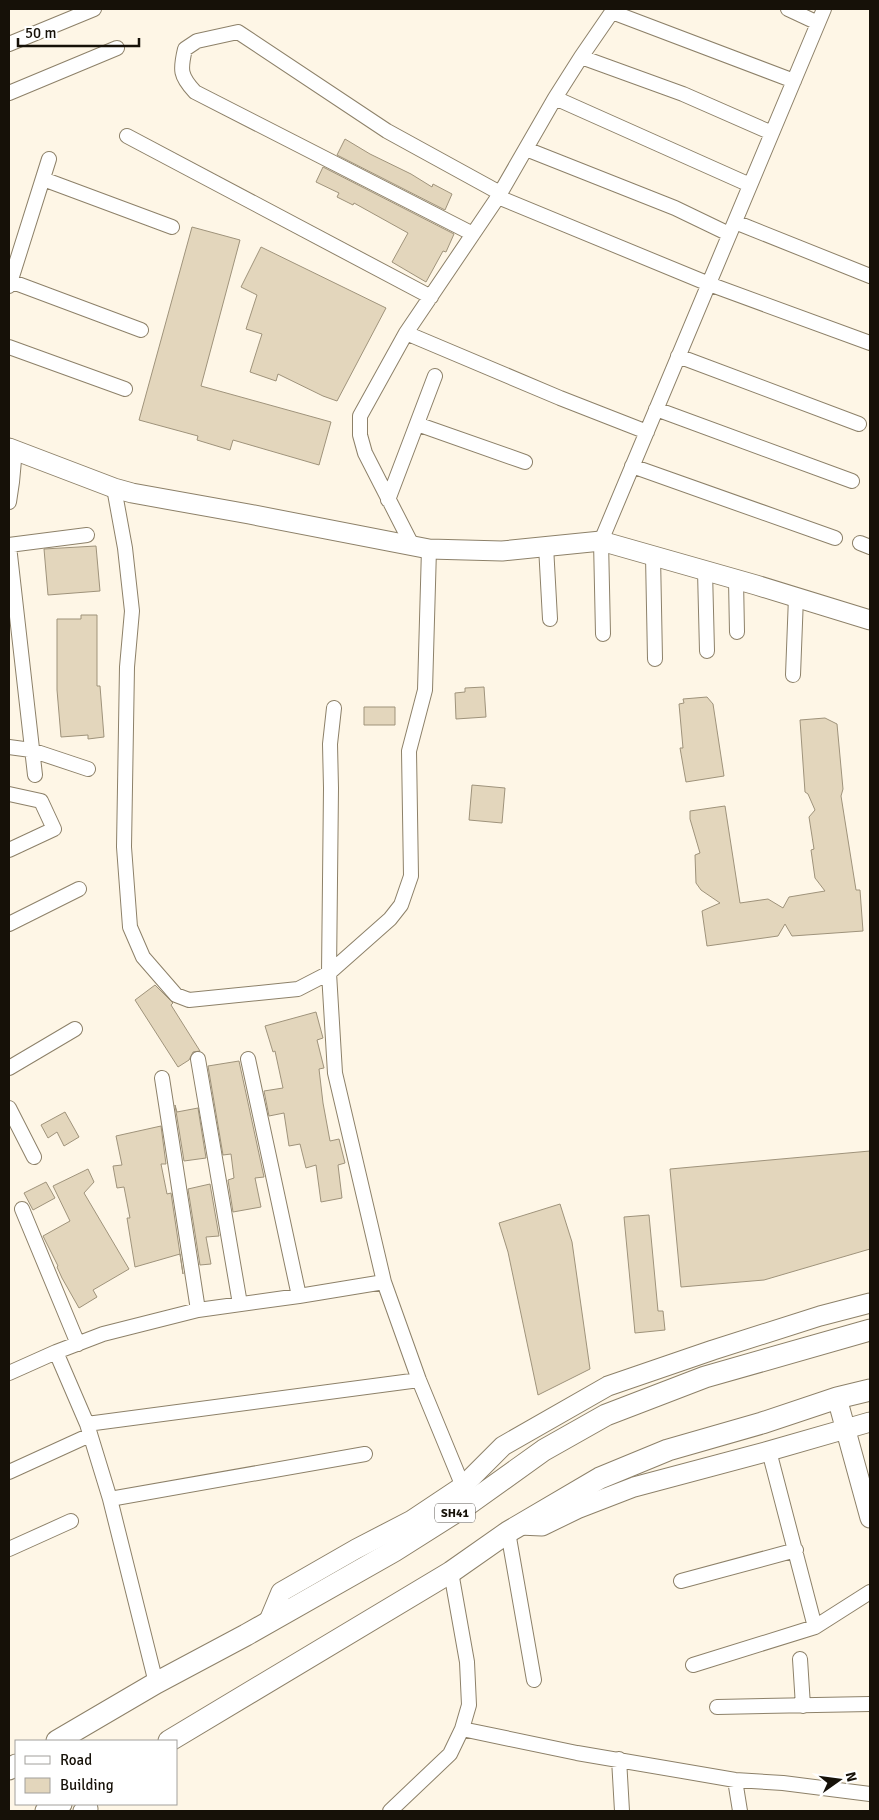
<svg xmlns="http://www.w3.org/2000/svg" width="879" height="1820" font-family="Signika,sans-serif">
	<rect width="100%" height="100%" fill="#fef6e6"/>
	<!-- building -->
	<path fill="#e3d6bc" stroke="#9f937b" d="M345 139 370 154 411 174 432 187 433 184 452 194 445 210 337 155Z
		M323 167 454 234 446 252 443 251 426 282 392 262 408 233 354 203 353 205 337 197 339 193 316 182Z
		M192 227 240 240 201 386 331 422 319 465 233 440 230 450 197 440 198 436 139 420Z
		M261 247 386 308 337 401 323 396 278 374 276 381 250 372 262 334 246 329 257 295 241 287Z
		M96 546 100 591 48 595 44 549Z
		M81 615H97V686H100L104 737 88 739V735L61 737 57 690V619H81Z
		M484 687 486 717 456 719 455 693 465 692V688Z
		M707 697 713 704 724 776 686 782 680 748H683L679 704 684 703 683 699Z
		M364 707H395V725H364Z
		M825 718 837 724 843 789 841 796 856 890H860L863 931 792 936 785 924 778 936 707 946 702 911 720 903 701 890 696 883 695 855 700 853 690 819V811L725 806 740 903 768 899 783 908 789 897 825 891 815 878 811 850 814 849 809 817 815 810 808 794 805 792 800 720Z
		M472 785 505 788 502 823 469 820Z
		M155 985 173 1003 171 1005 200 1051 193 1052 189 1060 178 1067 135 1000Z
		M316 1012 323 1038 317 1040 324 1068 319 1069 323 1103 330 1141 339 1139 345 1163 338 1165 342 1198 321 1202 316 1165 306 1168 300 1144 289 1146 284 1113 269 1116 264 1091 283 1088 275 1051 273 1052 265 1026Z
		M239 1061 264 1177 255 1178 261 1207 233 1212 228 1180 234 1178 231 1154 223 1155 208 1066Z
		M175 1105 177 1112 198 1108 206 1158 184 1161Z
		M65 1112 79 1137 64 1146 57 1132 48 1138 41 1125Z
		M161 1126 166 1164H161L167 1194 171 1193 183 1274 180 1254 135 1267 127 1218H130L124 1187 117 1188 113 1166 122 1165 116 1136Z
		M870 1151V1249L764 1280 681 1287 670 1169Z
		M88 1169 94 1182 84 1193 129 1269 93 1290 97 1297 79 1308 62 1278 57 1267 58 1266 43 1236 70 1221 53 1186Z
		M46 1182 55 1198 33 1210 24 1193Z
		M210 1184 219 1236 206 1237 211 1264 200 1265 188 1189Z
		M560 1204 572 1242 590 1369 538 1395 508 1252 499 1223Z
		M649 1215 658 1311H663L665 1330 635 1333 624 1217Z"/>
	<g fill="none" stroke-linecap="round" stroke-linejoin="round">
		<defs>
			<path id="street" d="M788 9 818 23
				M612 12 794 81
				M9 44 94 9
				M581 57 683 94 772 133
				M9 93 117 48
				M555 98 750 185
				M127 136 431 297
				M526 149 675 208 729 234
				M43 179 172 227
				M498 197 709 284 870 343
				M735 222 870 276
				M473 234 195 92C180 76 180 70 185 49L197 41 238 32 387 131 500 193
				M10 281 141 330
				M9 286 49 159
				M406 333 560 398 647 432
				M9 347 125 389
				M678 356 859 424
				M656 409 852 481
				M417 424 525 462
				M632 466 835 538
				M114 488 125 548 132 611 127 667 124 847 130 927 143 957 176 995 189 1000 298 989 329 973 390 919 401 905 411 876 409 751 425 690 429 549
				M388 500 435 376
				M9 502 12 482 15 449
				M860 543 870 547
				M9 545 87 535
				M412 545 365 453 360 435V416L406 333 498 197 555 98 581 57 614 9
				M9 546 35 775
				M546 546 550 619
				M653 556 655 659
				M705 571 707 651
				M736 580 737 632
				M603 634 601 541 824 9
				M793 675 796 597
				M334 708 330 744 331 788 329 973 335 1073 384 1282 419 1380 466 1494
				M9 747 31 750 88 769
				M9 794 41 801 54 829 9 850
				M9 924 79 889
				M198 1059 240 1304
				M248 1059 299 1296
				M9 1068 75 1029
				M162 1078 198 1310
				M9 1108 34 1157
				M22 1209 78 1344
				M56 1352 87 1424 419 1380
				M9 1373 56 1352 103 1334 198 1310 299 1296 384 1282
				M87 1424 110 1499 156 1683
				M769 1451 815 1627
				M9 1472 90 1435
				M110 1499 365 1454
				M508 1532 534 1680
				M9 1549 71 1521
				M681 1581 796 1550
				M800 1659 803 1706
				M693 1665 815 1627 870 1592
				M717 1707 870 1704
				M462 1729 577 1753 735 1780 783 1783 870 1794
				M619 1759 622 1811
				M735 1780 740 1811
				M390 1811 450 1754 462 1729 469 1705 467 1662 451 1572"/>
			<path id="secondary" d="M9 448 114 488 132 493 249 514 429 549 502 551 601 541 756 585 870 620
				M837 1398 870 1518
				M519 1525 542 1526 577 1509 634 1487 769 1451 870 1422
				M268 1623 281 1592 356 1549 412 1520 463 1486 503 1446 608 1386 713 1350 820 1316 870 1303
				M83 1811 88 1809 87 1804"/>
			<path id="primary" d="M57 1741 156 1683 246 1635 394 1551 470 1503 544 1450 606 1415 705 1377 870 1330
				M169 1741 451 1572 508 1532 600 1478 668 1450 762 1423 837 1398 870 1390
				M9 1769 16 1765
				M46 1811 61 1804"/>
		</defs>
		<!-- street casing -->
		<use href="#street" stroke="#8d8169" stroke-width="16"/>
		<!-- secondary casing -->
		<use href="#secondary" stroke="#8d8169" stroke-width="21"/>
		<!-- primary casing -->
		<use href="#primary" stroke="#8d8169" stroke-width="23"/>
		<!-- street -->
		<use href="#street" stroke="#fff" stroke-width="14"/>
		<!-- secondary -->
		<use href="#secondary" stroke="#fff" stroke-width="19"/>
		<!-- primary -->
		<use href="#primary" stroke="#fff" stroke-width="21"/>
	</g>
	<g text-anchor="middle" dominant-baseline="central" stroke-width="4.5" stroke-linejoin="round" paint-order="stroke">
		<!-- shield labels -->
		<rect fill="#fff" stroke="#5c5852" stroke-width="1" x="435" y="1503.5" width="40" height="19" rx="4"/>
		<g font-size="12" font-weight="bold" fill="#161108">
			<text x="455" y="1513">SH41</text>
		</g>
	</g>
	<!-- border -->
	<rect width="879" height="1820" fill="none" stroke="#161108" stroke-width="20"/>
	<!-- legend -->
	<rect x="15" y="1740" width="162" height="65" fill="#ffffff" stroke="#a2a09c"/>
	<rect x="25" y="1756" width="25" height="8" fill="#ffffff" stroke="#a2a09c"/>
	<text x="60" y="1765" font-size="15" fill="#161108">Road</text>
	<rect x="25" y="1778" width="25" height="15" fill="#e3d6bc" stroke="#a2a09c"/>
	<text x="60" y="1790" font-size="15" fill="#161108">Building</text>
	<!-- north arrow -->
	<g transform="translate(839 1780) rotate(76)" stroke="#ffffff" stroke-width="4" paint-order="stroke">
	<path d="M0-4L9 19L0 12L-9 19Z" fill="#161108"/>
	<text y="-8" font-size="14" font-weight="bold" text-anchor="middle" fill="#161108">N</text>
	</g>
	<!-- scale -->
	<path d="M18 38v8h121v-8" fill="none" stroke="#161108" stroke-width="2.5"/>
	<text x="25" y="38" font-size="15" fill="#161108" stroke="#ffffff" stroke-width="4" paint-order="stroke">50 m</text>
</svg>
